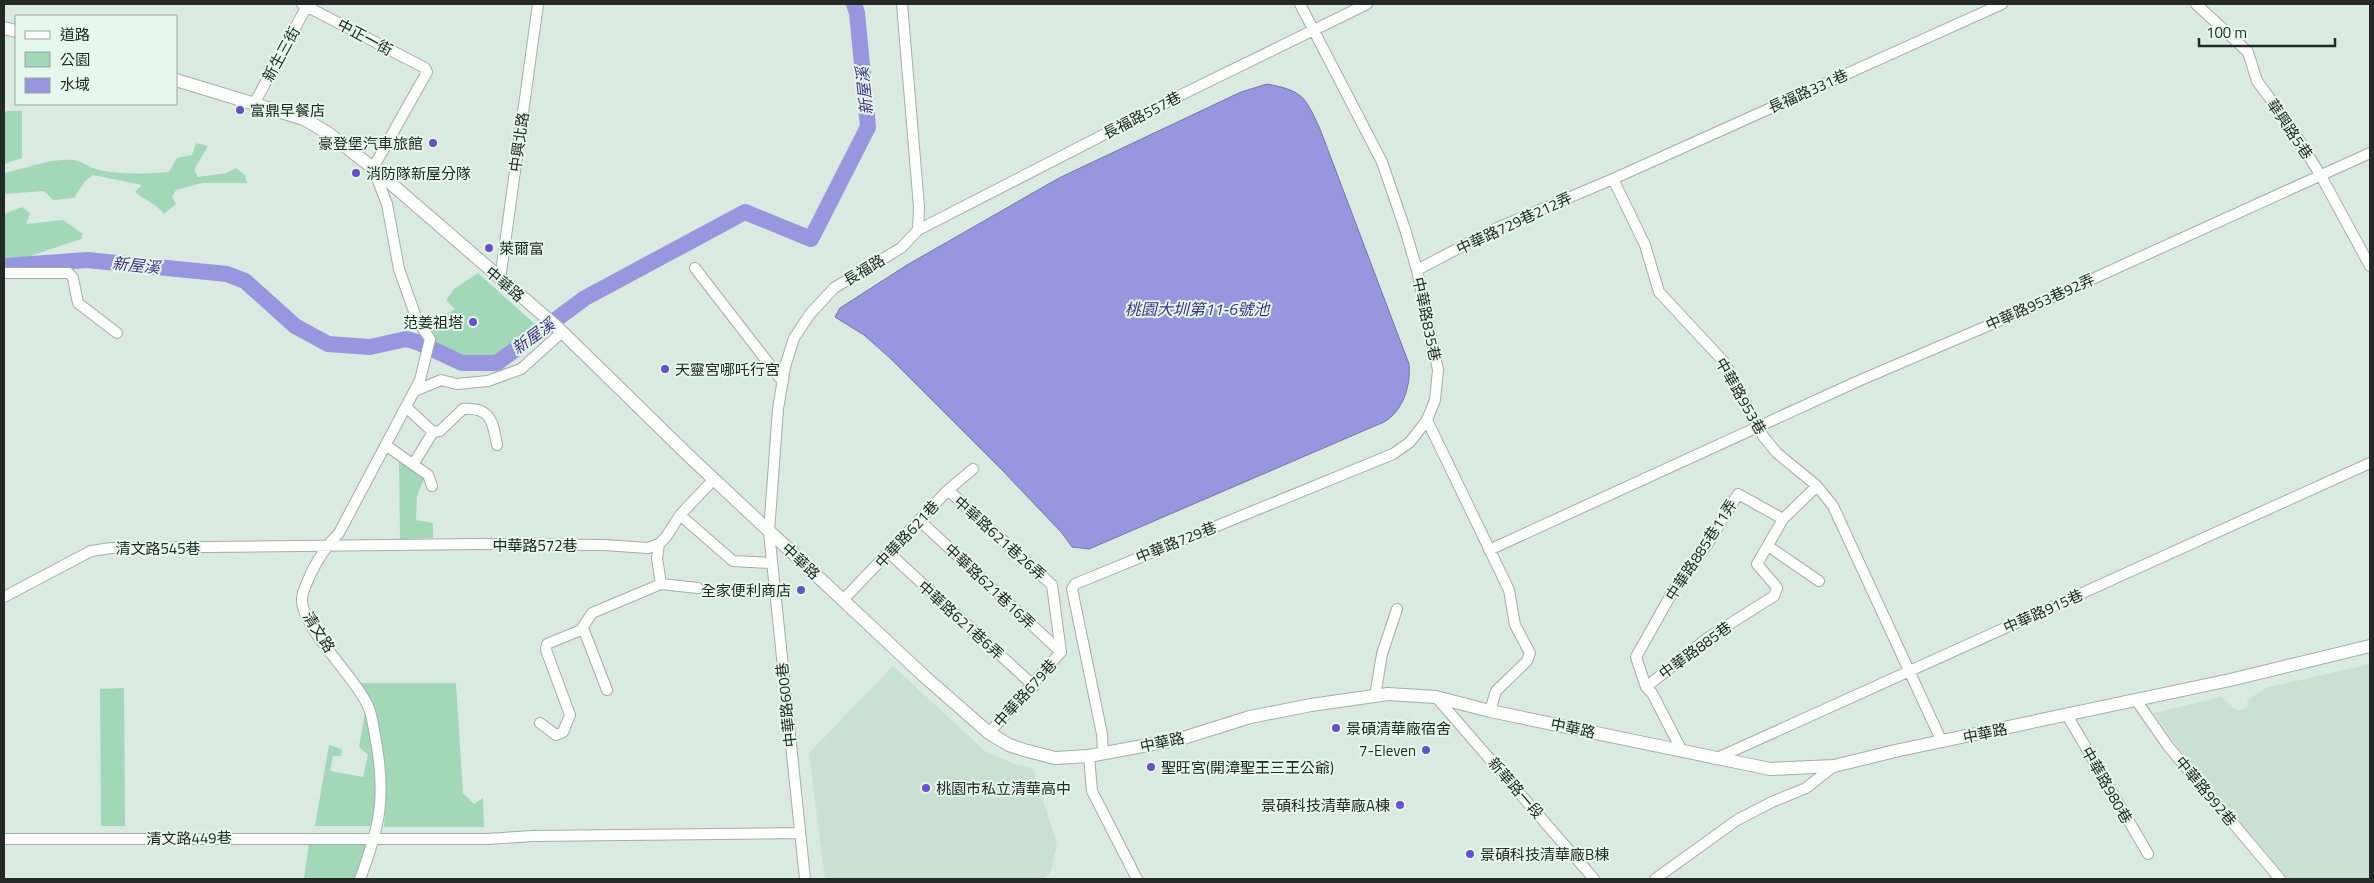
<svg xmlns="http://www.w3.org/2000/svg" width="2374" height="883" font-family="'Titillium Web','Noto Sans TC',sans-serif">
	<rect width="100%" height="100%" fill="#daeae0"/>
	<!-- built -->
	<path fill="#cae0d2" d="M2370 664V879H2288L2176 745 2154 713 2221 697 2238 711 2248 707 2247 701 2265 688Z
		M893 666 985 751 1017 765 1033 768 1057 845 1050 874 1043 879H825L809 753Z"/>
	<!-- green -->
	<path fill="#a2d7b8" d="M7 111H22V158L4 164V113Z
		M196 143 208 146 194 170 198 177 226 173 236 168 245 175 247 183H202L176 190 172 197 176 204 164 214C157 204 144 200 135 192L142 185 93 175 85 181 74 198 53 200 44 191 4 194V173C26 169 49 158 72 160 81 160 88 167 96 169 117 175 148 174 169 172L177 158 192 155Z
		M22 207 30 213 26 224 63 220 83 234 81 239 21 259 4 258V214Z
		M478 273 537 326C499 360 481 376 433 345L432 331 425 322 437 320 455 309 446 300 454 289Z
		M399 456 425 476 417 496 416 520 433 523V538L400 539Z
		M361 683H456L463 793 474 804 483 798 484 827H384C388 768 387 737 361 683Z
		M124 688 125 826H101L100 689Z
		M365 713 377 775 374 826H315L329 745 342 749 341 756H333L330 771 363 777 368 755 359 747Z
		M310 835H371L354 879H304Z"/>
	<!-- water -->
	<path fill="#9896df" stroke="#7575a8" d="M1267 84C1304 91 1305 97 1320 129L1409 364C1411 386 1403 411 1384 422L1089 549 1072 547 1062 533 1003 471 890 358 864 335 835 317 840 308 907 265 1059 178 1241 92Z"/>
	<g fill="none" stroke-linecap="round" stroke-linejoin="round">
		<!-- river -->
		<path stroke="#9896df" stroke-width="16" d="M4 266 87 260 227 274 245 281 295 326 328 344 370 347 406 339 417 342 462 363H497L585 298 745 212 811 239 868 127 857 13 854 4"/>
		<defs>
			<path id="minor" d="M302 4 425 68 427 72 373 168 387 204 399 269 417 320 430 339 420 380 339 533C327 545 319 557 311 573 308 581 303 589 302 598 300 628 359 679 370 711 373 721 374 732 376 741 386 798 380 826 360 879
				M1300 4 1382 162 1405 229 1417 270 1438 370 1435 400 1427 420 1509 590 1515 625 1530 653 1527 661 1496 691 1490 711
				M2196 4 2248 52 2257 81 2289 124 2321 176 2370 266
				M254 104 308 4
				M1613 179 1645 245 1659 292 1725 363 1763 436 1777 453 1817 486 1833 506 1942 742
				M918 230 1187 92 1367 4
				M695 268 783 382
				M1417 270 1497 228 1613 179 2002 4
				M4 273H69L73 278 78 303 117 333
				M500 280 538 4
				M415 391 441 380 457 384 488 381 521 369 561 333
				M407 408 433 432
				M387 446 428 475 432 486
				M414 463 433 432 440 431 463 409C491 407 493 422 497 445
				M948 490 1052 585 1061 652
				M680 515 733 561 771 563
				M919 520 1061 652
				M1768 546 1819 581
				M1489 550 1856 382 2013 315 2370 153
				M889 553 1034 686
				M661 584 698 588
				M4 597 91 551 111 548 478 544 604 545 648 548 659 544 666 537 680 515 714 479
				M843 600 948 490 973 469
				M583 628 607 690
				M1646 687 1709 637 1774 596 1777 588 1775 585 1757 564 1783 519 1817 486
				M1375 696 1382 654 1397 609
				M1436 697 1594 879
				M2136 700 2168 746 2280 879
				M2067 715 2148 854
				M540 723 556 735 563 732 570 715 546 650 547 644 581 630 592 613 661 584 657 558 659 544
				M989 733 1061 652
				M1682 751 1652 693 1646 687 1636 657 1681 577 1707 545 1738 494 1783 519
				M1103 753 1102 734 1072 589 1075 584 1393 454 1410 442 1427 420
				M1089 756 1092 791 1137 879
				M1715 759 2370 463
				M4 839H487L533 836 799 833
				M805 879 769 532 778 409 785 367 794 338 810 314 834 288 901 248 918 230 919 207 902 4
				M1655 879 1737 820 1772 802 1806 788 1834 766"/>
			<path id="major" d="M4 28 16 31
				M176 80 304 119 328 133 373 168 557 327 690 457 924 676 989 733 1009 745 1024 750 1055 758 1089 756 1180 739 1250 717 1311 705 1388 694 1436 697 1490 711 1770 769 1834 766 1895 751 2230 680 2370 646"/>
		</defs>
		<!-- minor casing -->
		<use href="#minor" stroke="#a1b0a7" stroke-width="12"/>
		<!-- major casing -->
		<use href="#major" stroke="#a1b0a7" stroke-width="14"/>
		<!-- minor -->
		<use href="#minor" stroke="#fff" stroke-width="10"/>
		<!-- major -->
		<use href="#major" stroke="#fff" stroke-width="12"/>
	</g>
	<!-- markers -->
	<g fill="#6352cb" stroke="#e7f7ed" stroke-width="2">
		<circle cx="240" cy="110" r="5"/>
		<circle cx="433" cy="143" r="5"/>
		<circle cx="356" cy="173" r="5"/>
		<circle cx="489" cy="248" r="5"/>
		<circle cx="473" cy="322" r="5"/>
		<circle cx="665" cy="369" r="5"/>
		<circle cx="801" cy="590" r="5"/>
		<circle cx="1336" cy="728" r="5"/>
		<circle cx="1426" cy="750" r="5"/>
		<circle cx="1151" cy="767" r="5"/>
		<circle cx="926" cy="788" r="5"/>
		<circle cx="1400" cy="805" r="5"/>
		<circle cx="1470" cy="854" r="5"/>
	</g>
	<g text-anchor="middle" dominant-baseline="central" stroke-width="4" stroke-linejoin="round" paint-order="stroke">
		<!-- street labels -->
		<g font-size="15" fill="#232926" stroke="#e7f7ed">
			<text transform="translate(365 37) rotate(28)">中正一街</text>
			<text transform="translate(281 54) rotate(-61)">新生三街</text>
			<text transform="translate(1808 91) rotate(-24)">長福路331巷</text>
			<text transform="translate(1142 115) rotate(-27)">長福路557巷</text>
			<text transform="translate(2290 129) rotate(56)">華興路5巷</text>
			<text transform="translate(519 142) rotate(-82)">中興北路</text>
			<text transform="translate(1514 223) rotate(-25)">中華路729巷212弄</text>
			<text transform="translate(864 270) rotate(-31)">長福路</text>
			<text transform="translate(505 284) rotate(40)">中華路</text>
			<text transform="translate(2040 302) rotate(-24)">中華路953巷92弄</text>
			<text transform="translate(1427 319) rotate(78)">中華路835巷</text>
			<text transform="translate(1741 396) rotate(60)">中華路953巷</text>
			<text transform="translate(907 534) rotate(-47)">中華路621巷</text>
			<text transform="translate(1000 538) rotate(42)">中華路621巷26弄</text>
			<text transform="translate(1176 542) rotate(-22)">中華路729巷</text>
			<text x="535" y="545">中華路572巷</text>
			<text x="158" y="548">清文路545巷</text>
			<text transform="translate(1701 550) rotate(-57)">中華路885巷11弄</text>
			<text transform="translate(801 561) rotate(43)">中華路</text>
			<text transform="translate(990 586) rotate(43)">中華路621巷16弄</text>
			<text transform="translate(2043 611) rotate(-24)">中華路915巷</text>
			<text transform="translate(961 620) rotate(42)">中華路621巷6弄</text>
			<text transform="translate(319 632) rotate(57)">清文路</text>
			<text transform="translate(1695 650) rotate(-36)">中華路885巷</text>
			<text transform="translate(1025 693) rotate(-48)">中華路679巷</text>
			<text transform="translate(786 705) rotate(-96)">中華路600巷</text>
			<text transform="translate(1573 728) rotate(12)">中華路</text>
			<text transform="translate(1985 733) rotate(-12)">中華路</text>
			<text transform="translate(1162 742) rotate(-12)">中華路</text>
			<text transform="translate(2107 785) rotate(60)">中華路980巷</text>
			<text transform="translate(1516 788) rotate(49)">新華路一段</text>
			<text transform="translate(2206 791) rotate(50)">中華路992巷</text>
			<text transform="translate(189 838) rotate(-1)">清文路449巷</text>
		</g>
		<!-- poi labels -->
		<g font-size="15" fill="#232926" stroke="#e7f7ed" text-anchor="start">
			<text x="250" y="110">富鼎早餐店</text>
			<text x="423" y="143" text-anchor="end">豪登堡汽車旅館</text>
			<text x="366" y="173">消防隊新屋分隊</text>
			<text x="499" y="248">萊爾富</text>
			<text x="463" y="322" text-anchor="end">范姜祖塔</text>
			<text x="675" y="369">天靈宮哪吒行宮</text>
			<text x="791" y="590" text-anchor="end">全家便利商店</text>
			<text x="1346" y="728">景碩清華廠宿舍</text>
			<text x="1416" y="750" text-anchor="end">7-Eleven</text>
			<text x="1161" y="767">聖旺宮(開漳聖王三王公爺)</text>
			<text x="936" y="788">桃園市私立清華高中</text>
			<text x="1390" y="805" text-anchor="end">景碩科技清華廠A棟</text>
			<text x="1480" y="854">景碩科技清華廠B棟</text>
		</g>
		<!-- water labels -->
		<g font-size="16" font-style="italic" fill="#3d3086" stroke="#e7f7ed">
			<text transform="translate(864 91) rotate(-96)">新屋溪</text>
			<text transform="translate(136 265) rotate(6)">新屋溪</text>
			<text x="1197" y="309">桃園大圳第11-6號池</text>
			<text transform="translate(533 336) rotate(-36)">新屋溪</text>
		</g>
	</g>
	<!-- border -->
	<rect width="2374" height="883" fill="none" stroke="#232926" stroke-width="10"/>
	<!-- legend -->
	<rect x="15" y="15" width="162" height="90" fill="#e7f7ed" stroke="#99a59d"/>
	<rect x="25" y="31" width="25" height="8" fill="#ffffff" stroke="#99a59d"/>
	<text x="60" y="40" font-size="15" fill="#232926">道路</text>
	<rect x="25" y="52" width="25" height="15" fill="#a2d7b8" stroke="#99a59d"/>
	<text x="60" y="65" font-size="15" fill="#232926">公園</text>
	<rect x="25" y="78" width="25" height="15" fill="#9896df" stroke="#99a59d"/>
	<text x="60" y="90" font-size="15" fill="#232926">水域</text>
	<!-- scale -->
	<path d="M2199 38v8h136v-8" fill="none" stroke="#232926" stroke-width="2.5"/>
	<text x="2206" y="38" font-size="15" fill="#232926" stroke="#e7f7ed" stroke-width="4" paint-order="stroke">100 m</text>
</svg>
